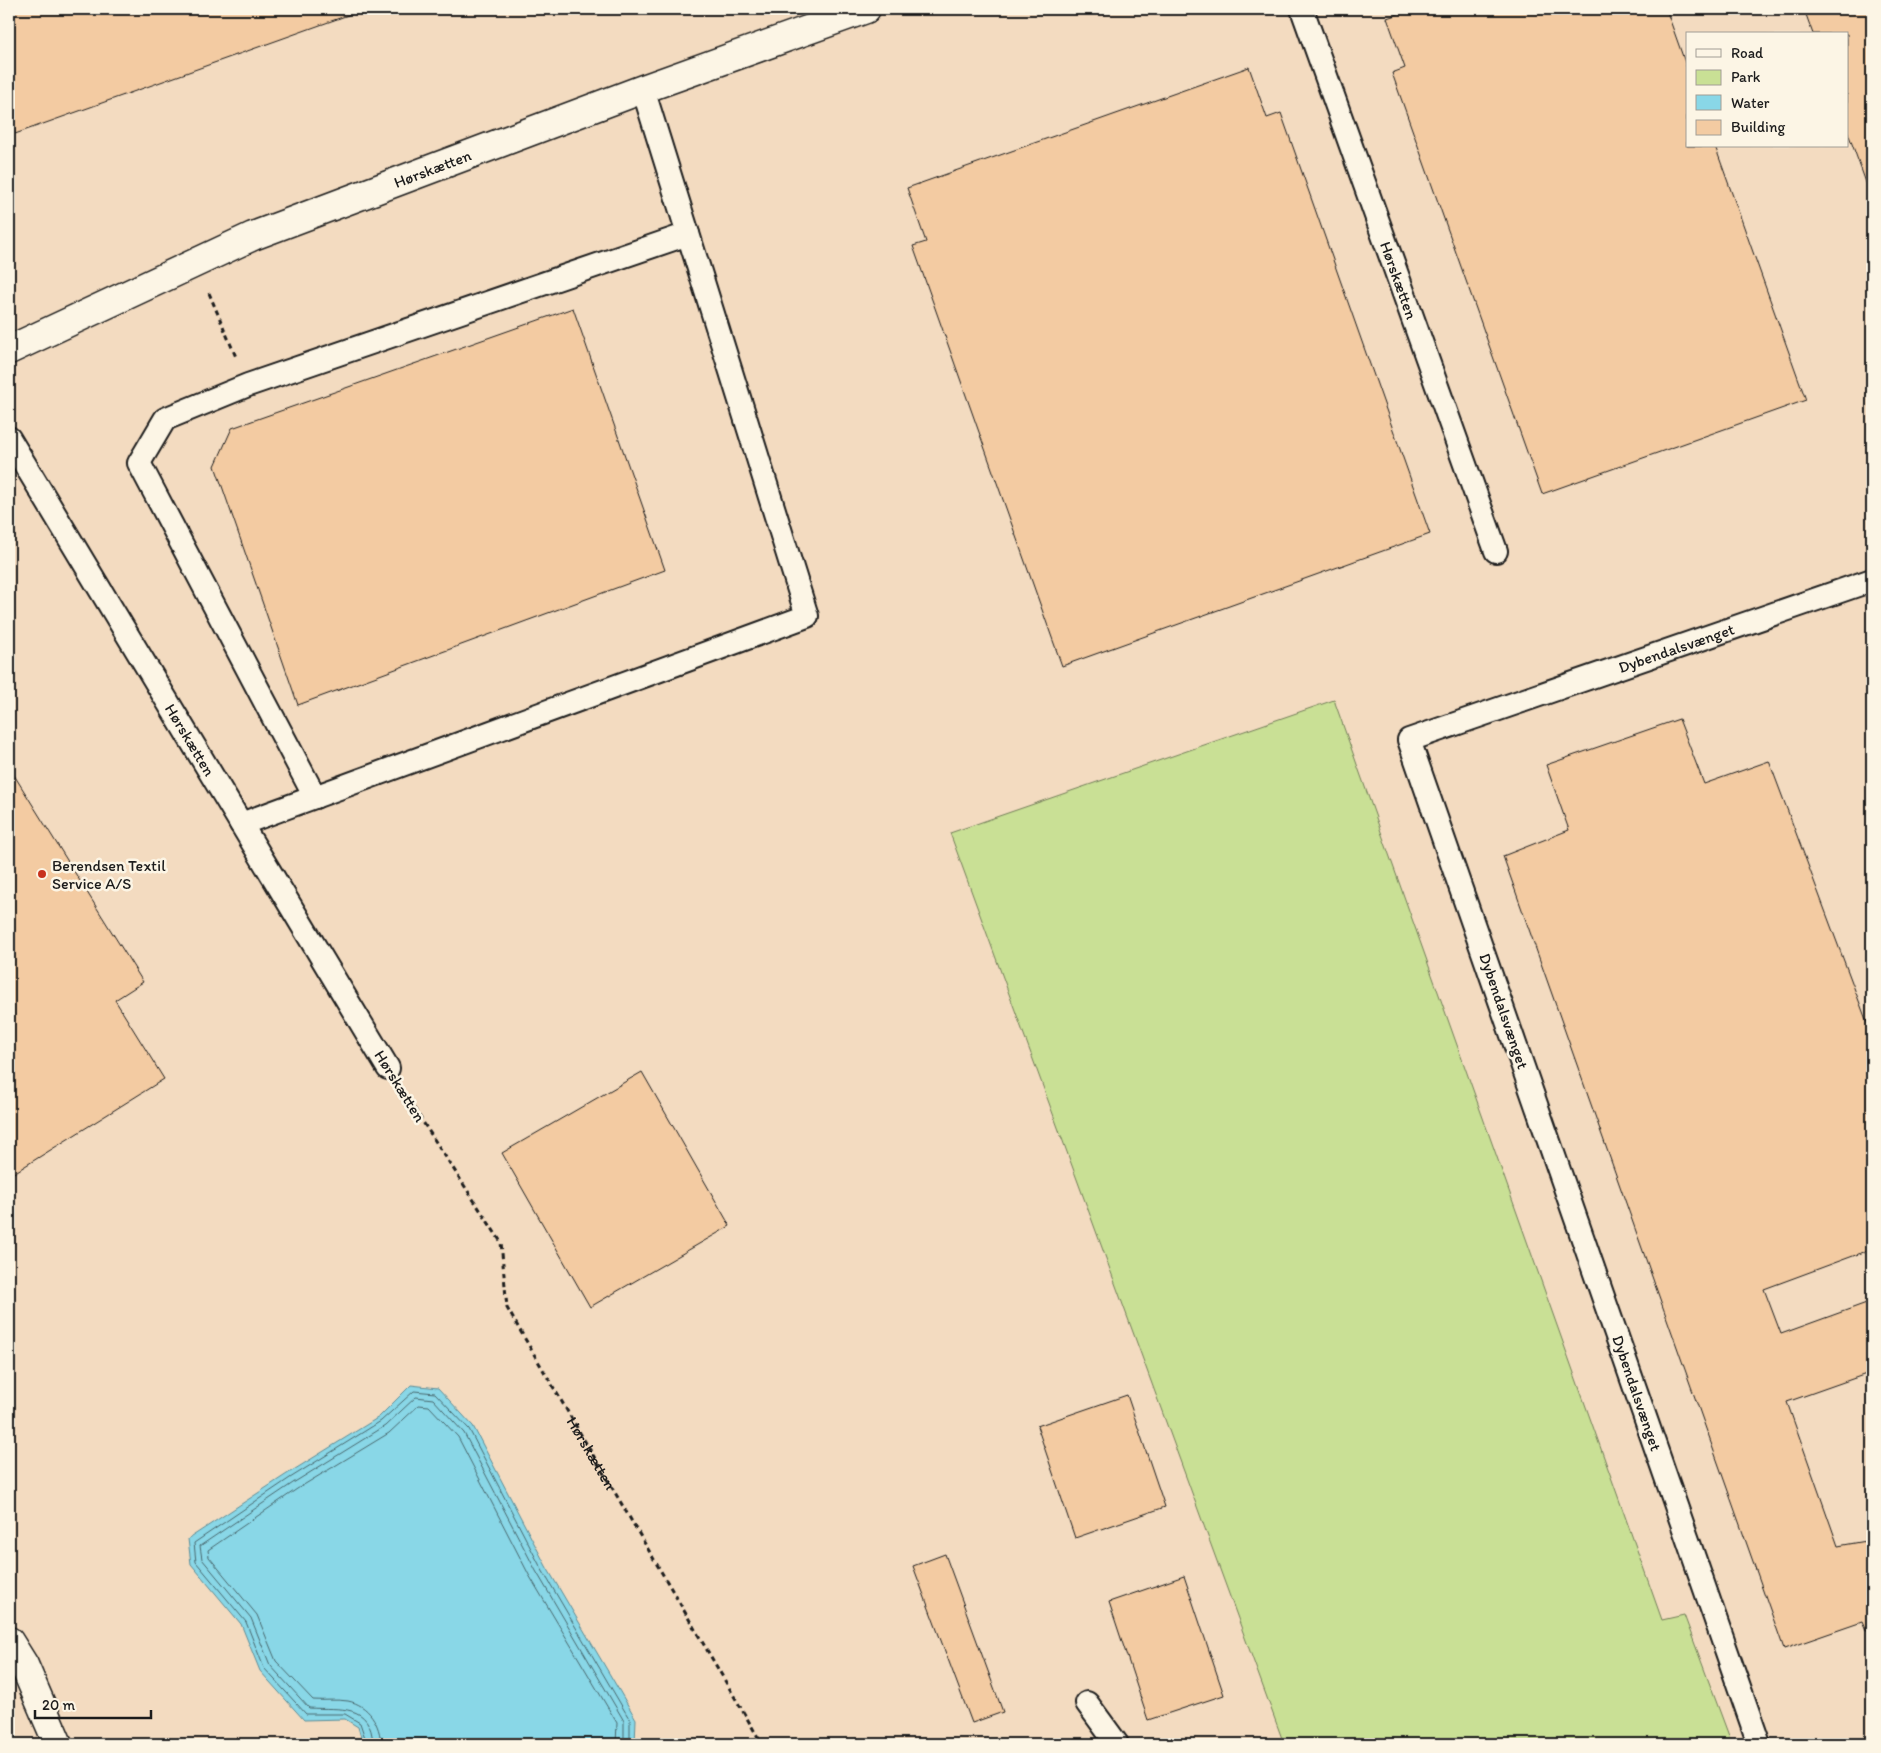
<svg xmlns="http://www.w3.org/2000/svg" width="1881" height="1753" font-family="Itim,sans-serif">
	<rect width="100%" height="100%" fill="#f9e8d1"/>
	<filter id="ink" filterUnits="userSpaceOnUse"><feTurbulence type="fractalNoise" baseFrequency=".02" numOctaves="2"/><feDisplacementMap in="SourceGraphic" scale="10" xChannelSelector="R" yChannelSelector="G"/><feConvolveMatrix kernelMatrix="1 2 1 2 8 2 1 2 1" color-interpolation-filters="sRGB"/></filter>
	<g filter="url(#ink)">
		<!-- built -->
		<path fill="#f3dbc0" fill-rule="evenodd" d="M9 9H1872V1744H9ZM1687 34H1847V146H1687Z"/>
		<!-- green -->
		<path fill="#c9e095" stroke="#727e58" d="M1334 700 1662 1620 1684 1615 1732 1744H1284L950 833Z"/>
		<!-- water -->
		<path fill="#89d7e7" stroke="#5d8c96" d="M411 1385 438 1388 473 1426 546 1566 636 1719 635 1744H363L358 1727 345 1719 304 1720 260 1671 241 1624 191 1564 188 1539 287 1474 379 1417Z"/>
		<g fill="none" stroke-linecap="round" stroke-linejoin="round">
			<!-- shore -->
			<path stroke="#48676d" stroke-width="1" d="M367 1744 360 1723 345 1714H306L264 1668 246 1622 196 1562 194 1543 290 1478 381 1421 414 1391 435 1393 469 1429 541 1568 630 1720V1744
				M373 1744C371 1702 340 1710 309 1708L270 1665 251 1618 202 1559 200 1546 293 1483 385 1426 416 1397 433 1399 464 1433 536 1571 624 1721V1744
				M381 1744C380 1724 369 1705 348 1701 336 1699 324 1701 313 1700L276 1661 257 1615 209 1557 208 1550 297 1489 389 1433 419 1405 429 1406 458 1437 529 1575 617 1723 616 1744"/>
		</g>
		<!-- building -->
		<path fill="#f3cba2" stroke="#1c1c1c" d="M9 9H365L15 134 9 116Z
			M1412 9H1666L1687 68V146H1715L1806 400 1542 494 1392 73 1405 68 1387 18Z
			M1804 9H1872V199L1847 130V34H1813Z
			M1249 67 1267 118 1281 113 1430 534 1062 666 913 246 926 242 907 188Z
			M573 308 665 570 298 705 215 466 232 428Z
			M1679 719 1704 784 1769 761 1868 1025 1872 1024V1249L1764 1289 1781 1334 1872 1301V1372L1787 1402 1838 1546 1872 1540V1630L1866 1631 1862 1622 1784 1649 1503 856 1569 830 1546 765Z
			M9 767 143 982 115 1000 164 1079 9 1176Z
			M642 1072 730 1226 590 1307 502 1153Z
			M1127 1395 1165 1507 1075 1538 1037 1426Z
			M945 1554 1003 1712 972 1723 913 1566Z
			M1184 1576 1224 1695 1148 1720 1109 1602Z"/>
		<g fill="none" stroke-linecap="round" stroke-linejoin="round">
			<defs>
				<g id="lane">
					<path id="s2" d="M1302 9 1496 551"/>
					<path id="s3" d="M9 438 388 1068"/>
					<path d="M315 797 139 463 165 419 248 385 688 234"/>
					<path d="M241 824 807 616 643 89"/>
					<path d="M1087 1703 1117 1744"/>
					<path id="s4" d="M1759 1744 1409 740 1872 580"/>
				</g>
				<g id="street">
					<path id="s5" d="M9 350 253 236 643 89 866 9"/>
					<path d="M9 1641 24 1665 58 1744"/>
				</g>
			</defs>
			<!-- lane casing -->
			<use href="#lane" stroke="#1c1c1c" stroke-width="26"/>
			<!-- street casing -->
			<use href="#street" stroke="#1c1c1c" stroke-width="31"/>
			<!-- path -->
			<g stroke="#1c1c1c" stroke-width="3" stroke-dasharray="5 4" stroke-linecap="butt">
				<path d="M209 293 236 357"/>
				<path id="s1" d="M404 1093 501 1242 507 1308 762 1744"/>
			</g>
			<!-- lane -->
			<use href="#lane" stroke="#fcf5e5" stroke-width="22"/>
			<!-- street -->
			<use href="#street" stroke="#fcf5e5" stroke-width="28"/>
		</g>
	</g>
	<!-- markers -->
	<circle fill="#c8321e" stroke="#fcf5e5" stroke-width="2" cx="42" cy="874" r="5"/>
	<g text-anchor="middle" dominant-baseline="central" stroke-width="5" stroke-linejoin="round" paint-order="stroke">
		<!-- street labels -->
		<g font-size="16" fill="#1c1c1c" stroke="#fcf5e5">
			<text stroke="none"><textPath href="#s5" startOffset="461">Hørskætten</textPath></text>
			<text stroke="none"><textPath href="#s2" startOffset="288">Hørskætten</textPath></text>
			<text stroke="none"><textPath href="#s4" startOffset="1346">Dybendalsvænget</textPath></text>
			<text stroke="none"><textPath href="#s3" startOffset="352">Hørskætten</textPath></text>
			<text transform="translate(1504 1011) rotate(71)">Dybendalsvænget</text>
			<text transform="translate(400 1086) rotate(58)">Hørskætten</text>
			<text transform="translate(1637 1393) rotate(71)">Dybendalsvænget</text>
			<text stroke="none"><textPath href="#s1" startOffset="412">Hørskætten</textPath></text>
		</g>
		<!-- poi labels -->
		<g font-size="16" fill="#1c1c1c" stroke="#fcf5e5" text-anchor="start">
			<text x="52" y="865">Berendsen Textil<tspan x="52" dy="18">Service A/S</tspan></text>
		</g>
	</g>
	<!-- margin -->
	<rect width="1881" height="1753" fill="none" stroke="#fcf5e5" stroke-width="30"/>
	<rect x="15" y="15" width="1851" height="1723" fill="none" stroke="#1c1c1c" stroke-width="2" filter="url(#ink)"/>
	<!-- legend -->
	<rect x="1686" y="32" width="162" height="115" fill="#fcf5e5" stroke="#a29e95"/>
	<rect x="1696" y="49" width="25" height="8" fill="#fcf5e5" stroke="#a29e95"/>
	<text x="1731" y="58" font-size="15" fill="#1c1c1c">Road</text>
	<rect x="1696" y="70" width="25" height="15" fill="#c9e095" stroke="#a29e95"/>
	<text x="1731" y="82" font-size="15" fill="#1c1c1c">Park</text>
	<rect x="1696" y="95" width="25" height="15" fill="#89d7e7" stroke="#a29e95"/>
	<text x="1731" y="108" font-size="15" fill="#1c1c1c">Water</text>
	<rect x="1696" y="120" width="25" height="15" fill="#f3cba2" stroke="#a29e95"/>
	<text x="1731" y="132" font-size="15" fill="#1c1c1c">Building</text>
	<!-- scale -->
	<path d="M35 1710v8h116v-8" fill="none" stroke="#1c1c1c" stroke-width="2.5"/>
	<text x="42" y="1710" font-size="15" fill="#1c1c1c" stroke="#fcf5e5" stroke-width="4" paint-order="stroke">20 m</text>
</svg>
